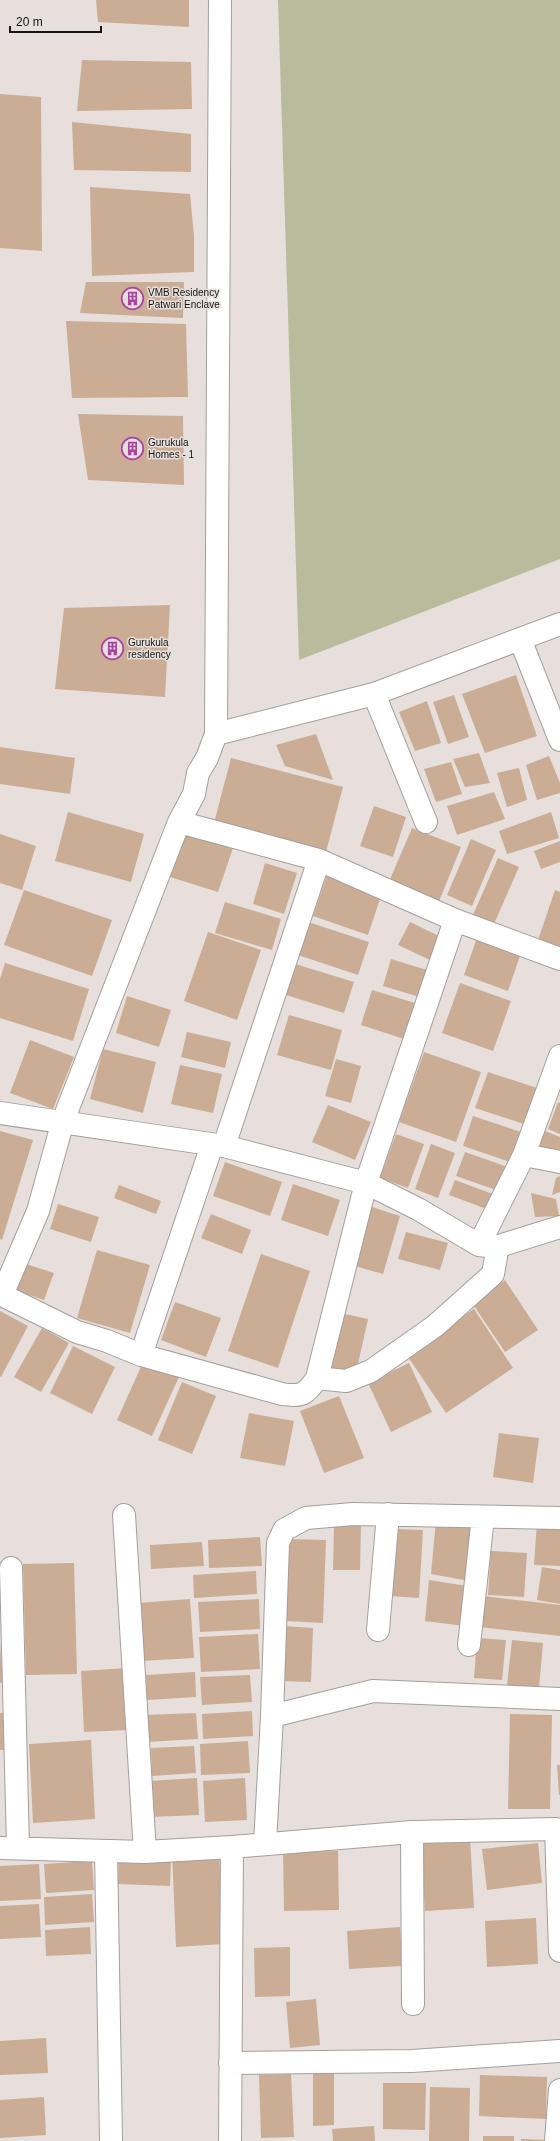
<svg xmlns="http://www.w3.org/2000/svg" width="560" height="2141" font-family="Arial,sans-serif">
	<rect width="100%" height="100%" fill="#e6dfdc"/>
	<!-- green -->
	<path fill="#b9bc9c" d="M278 0H560V559L299 660Z"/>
	<!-- building -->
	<path fill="#caad94" d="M96 0H189V27L98 22Z
		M82 60 191 62 192 109 77 111Z
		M0 94 41 97 42 251 0 248Z
		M72 122 191 134V172L74 170Z
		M90 187 190 194 194 236V272L92 276Z
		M86 282H184L183 318 80 313Z
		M66 321 186 324 188 397 72 398Z
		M78 414 183 416 184 485 88 480Z
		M170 605 165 697 55 689 64 608Z
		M516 675 537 736 485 753 462 694Z
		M454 695 469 737 448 744 433 702Z
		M427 701 441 743 415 751 399 712Z
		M316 734 333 780 285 766 276 745Z
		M0 747 75 758 70 794 0 784Z
		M479 753 490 783 465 787 453 759Z
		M549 756 560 783V793L537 800 526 765Z
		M231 758 343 787 326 852 214 823Z
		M451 762 462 794 436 802 424 769Z
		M519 768 527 800 507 807 497 773Z
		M494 792 505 819 457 835 447 806Z
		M374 806 406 817 393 857 360 846Z
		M68 812 144 834 131 882 55 861Z
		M551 812 559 838 507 854 499 831Z
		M412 828 461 847 438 904 388 884Z
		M184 833 233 848 218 892 170 877Z
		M0 834 36 846 22 890 0 883Z
		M471 839 496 850 472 906 447 895Z
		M560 841V862L541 869 534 851Z
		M498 858 519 867 494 924 473 915Z
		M265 863 297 873 284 914 253 904Z
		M328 872 383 890 368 935 313 916Z
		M24 890 112 920 92 976 4 945Z
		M555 890 560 892V946L558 951 537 943Z
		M225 902 281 919 272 950 215 933Z
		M302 920 369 942 358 975 292 953Z
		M410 922 441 937 430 960 398 945Z
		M208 932 261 950 237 1020 184 1001Z
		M478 935 522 950 508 991 464 975Z
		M391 959 430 971 423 998 383 986Z
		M5 963 89 989 73 1041 0 1018V979Z
		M295 964 354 982 344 1013 286 995Z
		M460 983 511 1001 493 1051 442 1033Z
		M372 990 415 1003 404 1039 361 1025Z
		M127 996 171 1010 159 1047 116 1033Z
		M289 1015 342 1030 331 1070 277 1055Z
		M187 1032 231 1042 225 1068 181 1057Z
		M30 1040 74 1057 53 1109 10 1093Z
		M103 1049 156 1062 143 1113 90 1099Z
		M424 1052 481 1072 456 1142 399 1122Z
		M336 1059 361 1066 351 1103 325 1096Z
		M180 1065 222 1074 213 1113 171 1104Z
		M488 1072 537 1088 524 1124 475 1108Z
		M558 1102 560 1103V1134L548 1129Z
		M328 1105 371 1122 355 1160 312 1142Z
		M473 1116 524 1133 513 1163 463 1146Z
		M0 1131 33 1140 2 1240 0 1239Z
		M545 1131 560 1137V1155L535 1152Z
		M396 1134 424 1144 408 1188 380 1178Z
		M431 1144 455 1153 438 1198 415 1189Z
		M465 1152 505 1166 496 1190 456 1176Z
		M225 1162 282 1182 270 1216 213 1196Z
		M560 1176V1192L552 1195 556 1178Z
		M455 1180 498 1196 492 1211 449 1195Z
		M293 1184 340 1200 328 1236 281 1220Z
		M119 1185 161 1201 156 1214 114 1198Z
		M531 1193 556 1199 559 1216 535 1217Z
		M58 1204 99 1217 91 1242 50 1229Z
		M369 1206 400 1216 383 1274 351 1265Z
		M211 1214 251 1230 242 1254 201 1238Z
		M406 1232 448 1243 440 1270 398 1259Z
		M97 1250 150 1265 130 1333 77 1318Z
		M261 1254 310 1271 278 1368 228 1351Z
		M23 1263 54 1273 44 1300 14 1290Z
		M505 1280 538 1330 505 1352 472 1303Z
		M175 1302 221 1318 206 1357 161 1340Z
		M474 1309 513 1368 446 1413 406 1354Z
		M0 1311 28 1326 1 1377 0 1376Z
		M336 1312 368 1319 356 1373 324 1366Z
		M42 1328 69 1343 41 1392 14 1377Z
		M73 1346 115 1367 92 1414 50 1393Z
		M144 1360 179 1377 152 1436 117 1420Z
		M409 1363 432 1412 391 1432 368 1383Z
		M182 1382 216 1396 192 1454 158 1440Z
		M339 1396 364 1458 324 1473 300 1411Z
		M249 1413 294 1421 285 1466 240 1458Z
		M499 1433 539 1438 533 1483 493 1477Z
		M436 1520 475 1522 469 1581 431 1574Z
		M537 1522 560 1524V1566L534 1565Z
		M334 1524H361L360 1570H333Z
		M395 1529 423 1530 419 1598 390 1596Z
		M260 1537 262 1566 209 1568 208 1540Z
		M289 1539 326 1540 323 1623 286 1621Z
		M202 1542 204 1566 151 1569 150 1545Z
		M491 1551 527 1553 524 1597 488 1595Z
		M74 1563 77 1674 26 1675 23 1564Z
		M542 1567 560 1570V1604L537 1600Z
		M256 1571 257 1594 194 1598 193 1575Z
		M429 1580 467 1586 464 1626 425 1621Z
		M483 1596 560 1605V1636L479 1627Z
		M190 1599 194 1658 141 1661 137 1603Z
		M259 1599 260 1629 200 1632 198 1602Z
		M282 1626 313 1628 311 1682 279 1681Z
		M258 1634 260 1669 201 1672 199 1637Z
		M477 1638 506 1640 502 1680 474 1678Z
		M512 1640 543 1643 539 1688 507 1685Z
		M0 1644 3 1682 0 1683Z
		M127 1668 130 1730 84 1732 81 1671Z
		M195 1672 196 1697 147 1700 146 1675Z
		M250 1675 252 1702 202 1705 200 1677Z
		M252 1711 253 1736 203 1739 202 1714Z
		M0 1713H3L4 1750H0Z
		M196 1713 198 1739 146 1742 145 1715Z
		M510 1714 552 1715 550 1809H508Z
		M91 1740 95 1819 33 1823 29 1744Z
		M248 1741 250 1773 201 1775 200 1744Z
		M194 1746 196 1773 152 1776 151 1748Z
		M557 1765H560V1795H559Z
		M197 1778 199 1815 151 1817 149 1781Z
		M245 1778 247 1820 205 1822 203 1781Z
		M470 1837 474 1908 425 1911 421 1839Z
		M538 1843 542 1883 487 1890 482 1849Z
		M219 1848 223 1944 176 1947 172 1851Z
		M338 1851 339 1910 284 1911 283 1852Z
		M119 1855 171 1857 170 1886 118 1884Z
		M92 1861 94 1890 46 1893 44 1864Z
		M39 1864 41 1899 0 1901V1866Z
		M92 1894 94 1922 45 1925 44 1897Z
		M39 1904 41 1937 0 1939V1906Z
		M536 1918 538 1964 487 1967 485 1921Z
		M90 1927 91 1954 46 1956 45 1930Z
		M400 1927 402 1966 349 1969 347 1931Z
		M290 1947V1996L255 1997 254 1948Z
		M316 1999 320 2045 290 2048 286 2002Z
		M46 2038 48 2073 0 2075V2041Z
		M334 2070V2125L313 2126V2071Z
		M291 2074 294 2137 261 2138 259 2075Z
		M480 2075 547 2077 546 2119 479 2116Z
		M383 2083H426L425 2130 383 2129Z
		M430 2087 470 2088 469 2141H429Z
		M44 2097 46 2135 0 2138V2100Z
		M374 2126 375 2141H333L332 2129Z
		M483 2136H514V2141H483Z
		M521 2139 551 2140V2141H521Z"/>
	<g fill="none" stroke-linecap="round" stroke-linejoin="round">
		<defs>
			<path id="street" d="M520 639 560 740
				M374 694 426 822
				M216 734 374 694 560 624
				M179 822 194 794 198 773 207 758 216 734 220 0
				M455 920 560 959
				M0 1113 224 1146 366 1183 418 1209 479 1245 496 1247 560 1227
				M524 1155 560 1162
				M479 1245 524 1155 560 1056
				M0 1292 2 1295 77 1332 107 1341 141 1355 282 1394C301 1397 306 1395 317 1378L366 1183 455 920 319 860
				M2 1295 38 1211 63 1121 179 822 319 860 224 1146
				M141 1355 212 1145
				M317 1378 346 1381 371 1371 435 1326 493 1274 496 1257V1247
				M124 1515 145 1852
				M11 1568 18 1847
				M378 1630 388 1514
				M469 1645 483 1517
				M272 1716 373 1691 560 1699
				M412 1832 413 2004
				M265 1844 272 1716 278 1543 284 1530 306 1518 353 1514 560 1518
				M0 1848 145 1852 232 1847 412 1832 556 1829 560 1951
				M106 1851 111 2141
				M230 2063 412 2061 560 2051
				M230 2141 232 1847
				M556 2141 560 2090"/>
		</defs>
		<!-- street casing -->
		<use href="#street" stroke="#a59e9c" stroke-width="24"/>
		<!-- street -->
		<use href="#street" stroke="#fff" stroke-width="22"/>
	</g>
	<!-- icons -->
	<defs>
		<symbol id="building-ring" viewBox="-11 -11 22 22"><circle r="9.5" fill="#e6dfdc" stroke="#ac42a3" stroke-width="1.5"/><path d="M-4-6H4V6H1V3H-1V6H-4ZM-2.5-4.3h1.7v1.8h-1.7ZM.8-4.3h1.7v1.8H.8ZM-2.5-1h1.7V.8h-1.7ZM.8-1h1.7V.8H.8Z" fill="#ac42a3"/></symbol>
	</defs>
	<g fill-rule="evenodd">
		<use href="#building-ring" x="120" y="286" width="25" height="25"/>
		<use href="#building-ring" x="120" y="436" width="25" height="25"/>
		<use href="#building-ring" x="100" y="636" width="25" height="25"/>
	</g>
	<g text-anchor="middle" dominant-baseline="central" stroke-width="3" stroke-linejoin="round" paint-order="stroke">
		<!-- poi labels -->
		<g font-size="10" fill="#171514" stroke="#e6dfdc" text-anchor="start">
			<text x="148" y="292">VMB Residency<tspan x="148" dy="12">Patwari Enclave</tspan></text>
			<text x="148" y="442">Gurukula<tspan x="148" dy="12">Homes - 1</tspan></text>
			<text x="128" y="642">Gurukula<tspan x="128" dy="12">residency</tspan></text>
		</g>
	</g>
	<!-- scale -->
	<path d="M10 26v6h91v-6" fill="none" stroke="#171514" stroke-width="2"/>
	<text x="16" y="26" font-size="12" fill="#171514" stroke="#e6dfdc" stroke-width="3" paint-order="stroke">20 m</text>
</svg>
